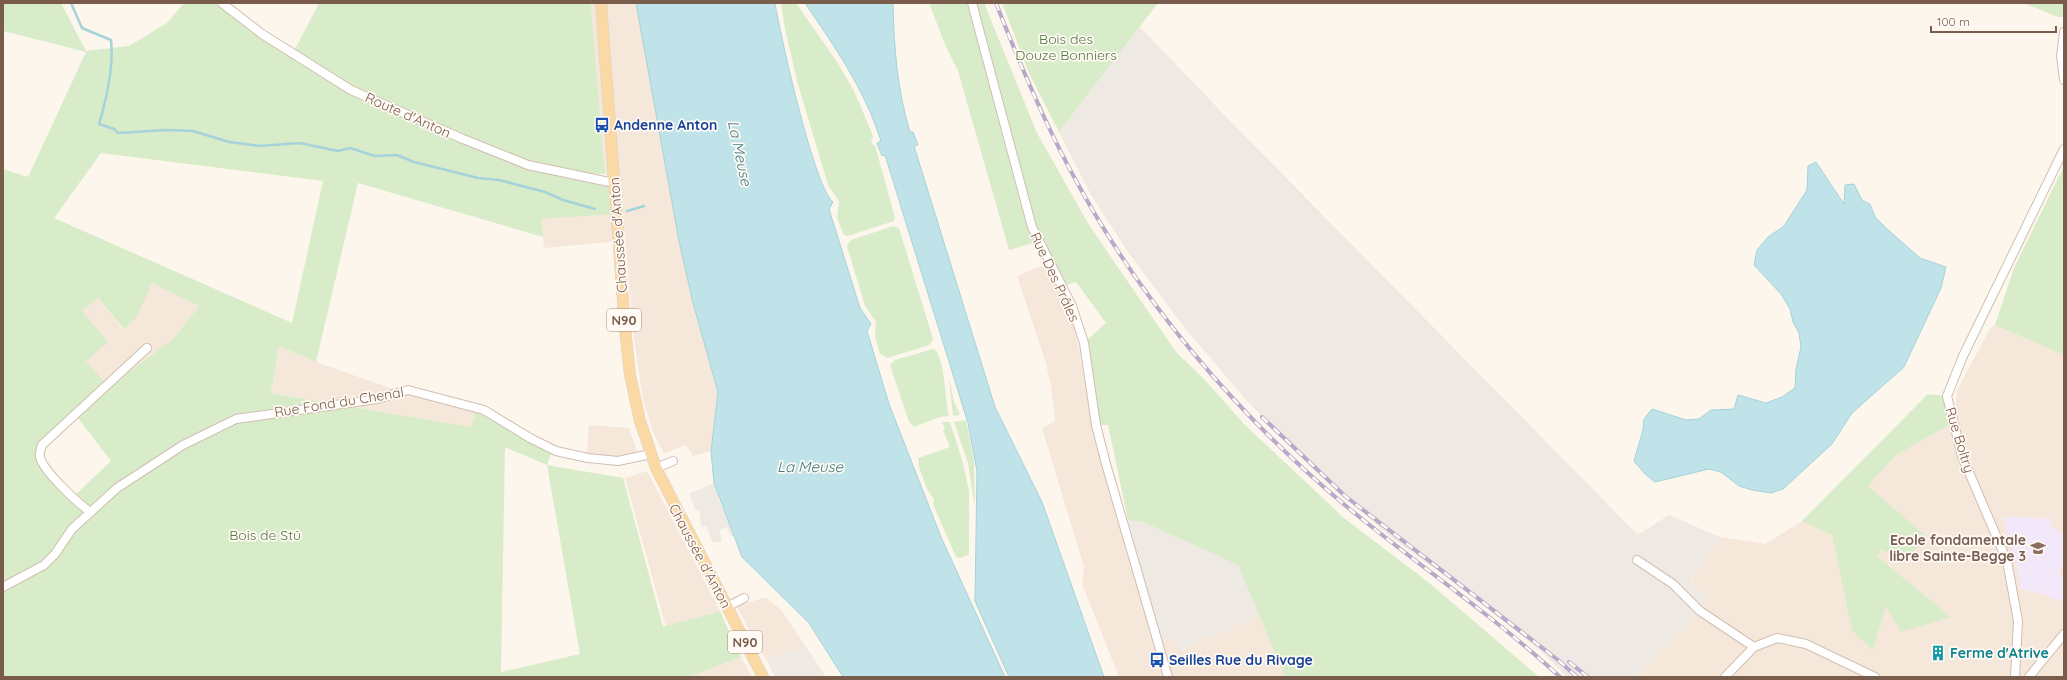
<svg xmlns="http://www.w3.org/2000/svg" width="2067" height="680" font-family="Quicksand,sans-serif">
	<rect width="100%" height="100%" fill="#fdf6ec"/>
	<!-- residential -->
	<path fill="#f5e8da" d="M591 3H636L679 241 693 303 718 392 711 451 693 456 686 445 664 453 653 432 643 400 632 325 625 230 610 242 544 248 541 219 616 214 614 183 605 174Z
		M1046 264 1057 281 1072 318 1077 339 1095 440 1117 521 1123 519 1160 643 1174 636 1181 651 1259 615 1285 677H1119L1082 584 1084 567 1042 428 1055 421 1051 386 1045 360 1017 276Z
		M152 282 199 306 174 338 109 387 85 361 81 311 98 298 123 329 137 317Z
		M1995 325 2064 355V677H1636L1695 616 1710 598 1690 584 1720 537 1765 544 1802 521 1832 534 1852 631 1873 649 1886 605 1950 616 1877 556 1881 549 1926 536 1868 486 1895 456 1954 422 1957 390 1990 329Z
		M279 346 316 362 407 394 476 411 471 427 271 393Z
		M589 425 629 428 638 454 620 459 587 454Z
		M647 471 720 611 666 627 625 478Z
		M763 598H767L781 610 805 645 766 659 755 643 737 606Z
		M741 657 752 677H689Z"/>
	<!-- industrial -->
	<path fill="#efe9e4" d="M1140 27 1235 126 1638 535 1669 515 1720 537 1690 583 1710 597 1695 616 1636 677H1567L1543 653 1467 592 1387 534 1297 451 1246 400 1185 328 1128 252 1090 193 1059 132Z
		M714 483 722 508 756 495 762 524 731 537 727 527 719 530 722 541 713 543 706 526 702 527 699 518 701 516 699 511H696L689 494Z
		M1128 520 1143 522 1238 565 1259 615 1180 651 1174 636 1160 643Z
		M805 645 826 677H775L766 659Z"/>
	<!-- education -->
	<path fill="#f3e8fa" d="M2003 517 2054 519 2049 525 2064 534V560L2059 575 2064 577V602L2035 592 2020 589V579Z"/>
	<!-- green -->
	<path fill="#d8ecc9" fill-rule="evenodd" d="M3 3H61L86 51 129 46 167 23 184 3H222L293 53 319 3H591L605 174 579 173 614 183 616 214 541 219 543 237 358 183 316 362 279 346 271 393 471 427 476 411 552 451 547 465 623 478 663 627 720 611 741 657 689 677H3V169L28 177 86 52 3 31ZM101 153 323 181 292 323 54 218ZM152 283 199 306 174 338 109 387 86 361 108 342 82 311 98 298 124 329 137 317ZM75 414 111 461 72 498 40 459 42 445ZM505 447 547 465 580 654 501 672Z
		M781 3H796L839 65 854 91 872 133 873 138 871 139 873 145H875L895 218 894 221 848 236 844 235 837 218 839 201 828 185 797 81 785 29Z
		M929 3H984L1037 133 1089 225 1176 352 1205 380 1245 425 1344 518 1428 582 1539 677H1285L1238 565 1143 522 1128 520 1108 425H1100L1087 340 1106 323 1076 282 1063 286 1040 241 1009 250 958 71 946 47Z
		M1002 3H1158L1059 132 1028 71Z
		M2023 3H2064V17H2058Z
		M2064 166V355L1995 325 2014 268Z
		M893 226 899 228 933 339 929 345 887 358 880 354 875 337 876 322 865 306 847 246 851 240Z
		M933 349C945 353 945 403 949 416L940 417 914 427 909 422 890 365 895 360Z
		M949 378 954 401 960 415 953 416Z
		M1928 394 1947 396 1954 422 1895 456 1868 486 1926 536 1903 564 1882 549 1877 556 1951 617 1901 632 1886 606 1873 650 1852 631 1832 535 1802 521Z
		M966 420 974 461 975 508 968 463 954 422Z
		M942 422H950L963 463 969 491V553L968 555 960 558 956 557 933 504 934 499 927 489 919 467 918 458 950 447 943 430 945 429Z"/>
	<!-- water -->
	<path fill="#bfe3e8" stroke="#a5d3da" d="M636 3H775C780 34 814 187 833 202L829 209 860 308 871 324 867 331 889 404 941 537 1005 677H843L809 623 742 557 714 483 711 451 718 392 693 303 679 241Z
		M805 3H893C894 48 897 89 910 132H913L918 145 914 146 995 407 1042 502 1104 677H1009L975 601 977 471 968 423 885 155 882 156 877 143 881 141C864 88 836 49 805 3Z
		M1816 162 1844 204 1845 185 1854 184 1862 200 1870 204 1875 217 1886 228 1920 258 1946 267 1941 288 1904 367 1852 413 1832 444 1783 489 1771 493 1752 490 1739 486 1721 472 1709 469 1655 482 1645 474 1634 461 1643 430 1644 419 1652 409 1686 420 1699 419 1711 410 1734 409 1738 395 1766 403 1782 397 1795 388 1796 369 1801 347 1799 333 1793 322 1790 309 1781 294 1754 265 1757 250 1768 237 1784 226 1807 190 1808 166Z"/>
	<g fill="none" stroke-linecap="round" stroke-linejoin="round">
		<!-- stream -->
		<path stroke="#a5d3da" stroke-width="2.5" d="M71 3 82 28 111 40C114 67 107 97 99 124L114 129 118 133 166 130 193 131 229 142 259 146 300 143 338 151 350 148 375 156 397 155 414 162 478 178 499 180 545 192 563 200 595 209
			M627 211 644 206"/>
		<defs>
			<path id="minor" d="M222 3 262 34 351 90 463 139 528 165 614 183
				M972 3 1032 227 1072 306 1084 343 1096 425 1106 464 1168 677
				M2064 32 2061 56 2064 80
				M656 468 673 461
				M90 512C78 503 43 471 40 457 39 453 41 449 42 445L147 348
				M1637 560 1673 584 1700 611 1754 647
				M3 587 44 565 55 554 72 529 117 488 183 445 236 419 377 399 408 390 484 410 530 438 556 451 588 458 618 461 651 454
				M727 607 744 598
				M1725 677 1754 647 1777 638 1806 644 1875 677
				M2015 677 2018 621 2007 561 1962 456 1947 396 1963 356 2064 149
				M2029 677 2064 634"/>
			<path id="major" d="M601 3 625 329 630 375 640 421 656 468 763 677"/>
		</defs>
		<!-- minor casing -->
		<use href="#minor" stroke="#d1beb0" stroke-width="10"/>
		<!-- major casing -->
		<use href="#major" stroke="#dad1cd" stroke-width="12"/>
		<!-- minor -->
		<use href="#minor" stroke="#fff" stroke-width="8"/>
		<!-- major -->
		<use href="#major" stroke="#fbd9a5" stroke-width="11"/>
		<defs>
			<path id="rail" d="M996 3C1019 62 1043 120 1073 175 1140 301 1237 415 1346 506 1416 564 1493 615 1560 677
				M1262 417 1345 496 1558 660 1577 677
				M1569 662 1588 677"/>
		</defs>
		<!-- rail casing -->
		<use href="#rail" stroke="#b9a8c9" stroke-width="4"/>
		<!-- rail -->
		<use href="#rail" stroke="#fffaf3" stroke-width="2.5" stroke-dasharray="8" stroke-linecap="butt"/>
	</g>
	<!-- icons -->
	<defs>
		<symbol id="bus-bare" viewBox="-9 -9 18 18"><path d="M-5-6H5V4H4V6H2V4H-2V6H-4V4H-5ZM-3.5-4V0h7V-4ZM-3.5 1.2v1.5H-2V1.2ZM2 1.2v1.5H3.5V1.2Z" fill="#1a4fb4" stroke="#fffaf3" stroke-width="2.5" paint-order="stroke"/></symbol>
		<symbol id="school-bare" viewBox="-9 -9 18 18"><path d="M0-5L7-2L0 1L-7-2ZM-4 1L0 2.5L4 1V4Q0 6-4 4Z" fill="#8d6e63" stroke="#fffaf3" stroke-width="2.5" paint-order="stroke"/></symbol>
		<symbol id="building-bare" viewBox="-9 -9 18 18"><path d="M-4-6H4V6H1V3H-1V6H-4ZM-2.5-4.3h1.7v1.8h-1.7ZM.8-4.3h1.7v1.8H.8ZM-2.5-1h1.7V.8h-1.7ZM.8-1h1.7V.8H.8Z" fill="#0f9aa8" stroke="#fffaf3" stroke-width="2.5" paint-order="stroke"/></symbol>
	</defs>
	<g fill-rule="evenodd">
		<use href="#bus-bare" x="591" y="114" width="22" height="22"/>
		<use href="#school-bare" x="2027" y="537" width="22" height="22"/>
		<use href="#building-bare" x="1927" y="642" width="22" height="22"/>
		<use href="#bus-bare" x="1146" y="649" width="22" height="22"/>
	</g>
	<g text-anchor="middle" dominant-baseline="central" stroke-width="3.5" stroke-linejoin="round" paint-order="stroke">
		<!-- shield labels -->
		<g fill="#fffaf3" stroke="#a28b7f" stroke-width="1">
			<rect x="607" y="309" width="34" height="22" rx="3"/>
			<rect x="728" y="631" width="34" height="22" rx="3"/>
		</g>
		<g font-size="13" font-weight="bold" fill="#7a5c4d">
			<text x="624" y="320">N90</text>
			<text x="745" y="642">N90</text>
		</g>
		<!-- park labels -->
		<g font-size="14" fill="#537a41" stroke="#fffaf3">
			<text x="1066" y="39">Bois des<tspan x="1066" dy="16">Douze Bonniers</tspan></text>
			<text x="265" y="535">Bois de Stû</text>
		</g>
		<!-- street labels -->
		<g font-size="14" fill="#7a5c4d" stroke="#fffaf3">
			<text transform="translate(408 115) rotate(24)">Route d'Anton</text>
			<text transform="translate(618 235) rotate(-94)">Chaussée d'Anton</text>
			<text transform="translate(1055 277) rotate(65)">Rue Des Prâles</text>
			<text transform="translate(339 402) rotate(-9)">Rue Fond du Chenal</text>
			<text transform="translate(1960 440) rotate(73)">Rue Boltry</text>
			<text transform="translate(700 556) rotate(62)">Chaussée d'Anton</text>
		</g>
		<!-- transit labels -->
		<g font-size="14" font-weight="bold" fill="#164399" stroke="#fffaf3" text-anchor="start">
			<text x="614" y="125">Andenne Anton</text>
			<text x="1169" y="660">Seilles Rue du Rivage</text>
		</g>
		<!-- education labels -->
		<g font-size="14" font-weight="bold" fill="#785e54" stroke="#fffaf3" text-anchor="end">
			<text x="2026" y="540">Ecole fondamentale<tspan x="2026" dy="16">libre Sainte-Begge 3</tspan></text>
		</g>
		<!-- culture labels -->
		<g font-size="14" font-weight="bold" fill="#0d838f" stroke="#fffaf3" text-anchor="start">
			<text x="1950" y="653">Ferme d'Atrive</text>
		</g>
		<!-- water labels -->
		<g font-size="15" font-style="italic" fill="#437c86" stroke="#fffaf3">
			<text transform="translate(740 153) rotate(78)">La Meuse</text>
			<text x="810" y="466">La Meuse</text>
		</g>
	</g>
	<!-- border -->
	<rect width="2067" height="680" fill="none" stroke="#7a5c4d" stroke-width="8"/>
	<!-- scale -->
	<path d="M1931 26v6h125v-6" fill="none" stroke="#7a5c4d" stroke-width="2"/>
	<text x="1937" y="26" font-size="12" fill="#7a5c4d" stroke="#fffaf3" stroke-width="3" paint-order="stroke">100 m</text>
</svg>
